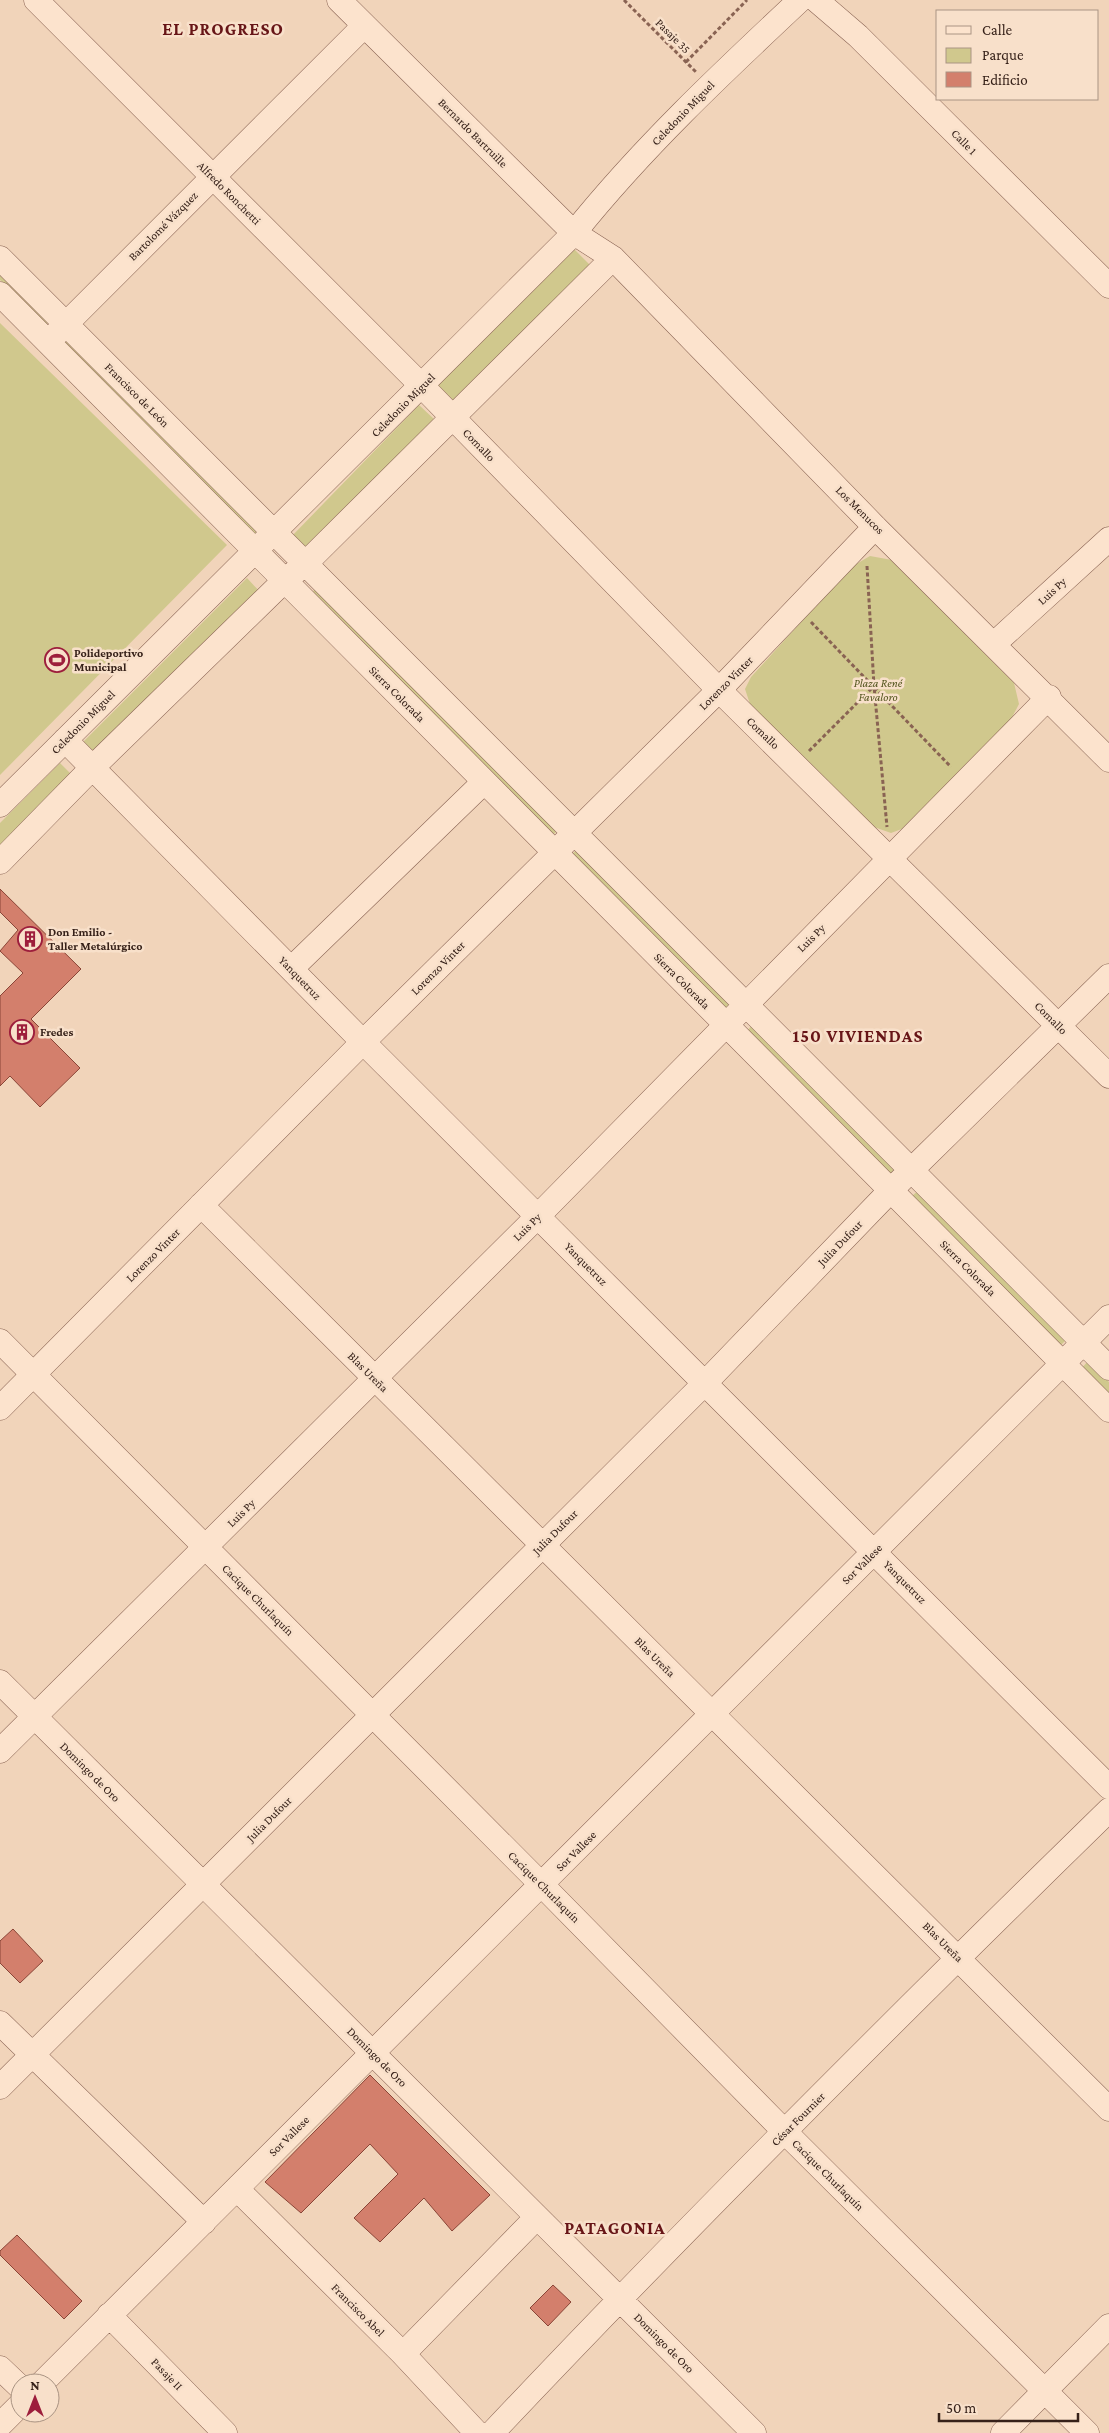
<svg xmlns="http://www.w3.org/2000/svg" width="1109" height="2433" font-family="'Crimson Pro',serif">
	<rect width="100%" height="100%" fill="#f1d4ba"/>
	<!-- green -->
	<path fill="#d0c88d" d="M573 248 591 266 455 402 437 384Z
		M0 265 53 318 46 325 0 280Z
		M0 323 227 545 0 775Z
		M69 337 260 530 253 537 61 344Z
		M419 405 435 420 308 551 292 536Z
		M870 556 892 560 1014 683 1019 704 1009 723 907 827 891 833 874 827 750 704 745 689 751 677 851 567Z
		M247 578 261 593 95 758 81 744Z
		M316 588 561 827 553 835 308 597Z
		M60 763 75 778 0 853V823Z
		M579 848 735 1003 728 1010 572 854Z
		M753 1024 898 1171 892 1178 747 1031Z
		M919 1190 1067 1339 1060 1346 912 1196Z
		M1088 1361 1109 1382V1397L1081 1369Z"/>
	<!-- building -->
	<path fill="#d37f6c" stroke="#8a4537" d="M0 889 81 969 31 1019 80 1068 40 1107 10 1076 0 1086V996L23 973 0 951 18 930 0 912Z
		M13 1929 43 1961 20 1983 0 1963V1941Z
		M370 2075 490 2195 452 2231 424 2198 380 2242 354 2218 398 2174 370 2144 301 2213 265 2182Z
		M17 2235 82 2301 64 2319 0 2255V2251Z
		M553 2285 571 2302 548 2326 530 2308Z"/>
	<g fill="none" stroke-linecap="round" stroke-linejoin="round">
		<defs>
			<path id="minor" d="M36 0 422 386 719 690 1109 1076
				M339 0 574 233 613 258 875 527 1109 760
				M816 0 858 36 1109 286
				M0 258 1109 1368
				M0 294 1109 1410
				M56 334 364 26
				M994 644 1109 539
				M65 740 363 1042 1109 1787
				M0 805 574 233C642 148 721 74 800 0
				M0 862 93 767 284 581 305 564 613 258
				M291 969 484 782
				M201 1205 1109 2109
				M0 1341 542 1885 785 2132 1087 2433
				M0 1408 363 1042 719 690 875 527
				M0 1682 754 2433
				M0 1751 538 1216 1049 697
				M0 2023 204 2222
				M0 2087 705 1383 891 1190 1109 976
				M237 2189 403 2354 477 2433
				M109 2315 225 2433
				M403 2354 537 2217
				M0 2368 20 2387
				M42 2383 1109 1317
				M0 2425 20 2405
				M492 2433C693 2220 900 2014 1109 1810
				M1003 2433 1109 2326"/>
		</defs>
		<!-- minor casing -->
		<use href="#minor" stroke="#896353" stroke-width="25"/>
		<!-- path -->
		<path stroke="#896353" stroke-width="3" stroke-dasharray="4 2.5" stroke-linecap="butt" d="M624 0 696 72
			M686 62 747 0
			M867 566 874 686 887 827
			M811 622 951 767
			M809 751 874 686"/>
		<!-- minor -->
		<use href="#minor" stroke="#fce3cd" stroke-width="24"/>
	</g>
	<!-- icons -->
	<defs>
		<symbol id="stadium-ring" viewBox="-11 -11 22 22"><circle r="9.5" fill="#f8e0ca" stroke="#9d1e3c" stroke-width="1.5"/><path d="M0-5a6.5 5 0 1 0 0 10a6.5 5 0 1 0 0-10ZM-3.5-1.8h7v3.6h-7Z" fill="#9d1e3c"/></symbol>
		<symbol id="building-ring" viewBox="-11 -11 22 22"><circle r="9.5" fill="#f8e0ca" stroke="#9d1e3c" stroke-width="1.5"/><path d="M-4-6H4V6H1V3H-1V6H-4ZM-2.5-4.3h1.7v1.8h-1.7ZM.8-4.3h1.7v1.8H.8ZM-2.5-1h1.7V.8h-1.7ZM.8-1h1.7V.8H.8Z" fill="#9d1e3c"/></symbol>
	</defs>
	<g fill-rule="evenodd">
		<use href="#stadium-ring" x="43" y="646" width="28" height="28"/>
		<use href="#building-ring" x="16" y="925" width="28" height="28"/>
		<use href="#building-ring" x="8" y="1018" width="28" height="28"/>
	</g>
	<g text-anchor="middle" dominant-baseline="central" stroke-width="5" stroke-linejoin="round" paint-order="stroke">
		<!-- street labels -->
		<g font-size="12" fill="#362119" stroke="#f8e0ca">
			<text transform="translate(673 36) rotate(45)">Pasaje 35</text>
			<text transform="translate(683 113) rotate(-46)">Celedonio Miguel</text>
			<text transform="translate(473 133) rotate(45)">Bernardo Bartruille</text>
			<text transform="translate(964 142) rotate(45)">Calle 1</text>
			<text transform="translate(229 193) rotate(45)">Alfredo Ronchetti</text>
			<text transform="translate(163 226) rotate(-45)">Bartolomé Vázquez</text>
			<text transform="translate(137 395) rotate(45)">Francisco de León</text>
			<text transform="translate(403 405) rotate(-45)">Celedonio Miguel</text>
			<text transform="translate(479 445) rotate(46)">Comallo</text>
			<text transform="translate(860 510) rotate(45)">Los Menucos</text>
			<text transform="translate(1052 591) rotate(-43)">Luis Py</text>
			<text transform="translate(726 683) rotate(-45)">Lorenzo Vinter</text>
			<text transform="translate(397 694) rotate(45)">Sierra Colorada</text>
			<text transform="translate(83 722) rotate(-45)">Celedonio Miguel</text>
			<text transform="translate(763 733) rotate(44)">Comallo</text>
			<text transform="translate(811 938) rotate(-45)">Luis Py</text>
			<text transform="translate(438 968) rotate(-45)">Lorenzo Vinter</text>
			<text transform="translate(300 978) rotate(46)">Yanquetruz</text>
			<text transform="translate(682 981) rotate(45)">Sierra Colorada</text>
			<text transform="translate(1051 1018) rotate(45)">Comallo</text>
			<text transform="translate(527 1227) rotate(-45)">Luis Py</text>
			<text transform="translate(840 1243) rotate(-46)">Julia Dufour</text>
			<text transform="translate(153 1255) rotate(-45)">Lorenzo Vinter</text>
			<text transform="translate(586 1264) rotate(45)">Yanquetruz</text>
			<text transform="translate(968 1268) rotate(45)">Sierra Colorada</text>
			<text transform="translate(368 1372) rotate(45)">Blas Ureña</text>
			<text transform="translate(241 1513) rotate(-45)">Luis Py</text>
			<text transform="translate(555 1532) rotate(-45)">Julia Dufour</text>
			<text transform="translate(862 1564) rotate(-45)">Sor Vallese</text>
			<text transform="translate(905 1582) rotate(45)">Yanquetruz</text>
			<text transform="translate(258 1600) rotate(45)">Cacique Churlaquín</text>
			<text transform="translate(655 1657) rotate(45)">Blas Ureña</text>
			<text transform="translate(90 1772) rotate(45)">Domingo de Oro</text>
			<text transform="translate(269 1819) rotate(-45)">Julia Dufour</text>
			<text transform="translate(576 1851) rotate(-45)">Sor Vallese</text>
			<text transform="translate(544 1887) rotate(45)">Cacique Churlaquín</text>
			<text transform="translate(943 1942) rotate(45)">Blas Ureña</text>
			<text transform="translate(377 2057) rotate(45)">Domingo de Oro</text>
			<text transform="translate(798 2119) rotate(-45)">César Fournier</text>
			<text transform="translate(289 2136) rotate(-45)">Sor Vallese</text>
			<text transform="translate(828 2175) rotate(45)">Cacique Churlaquín</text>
			<text transform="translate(358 2310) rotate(45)">Francisco Abel</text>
			<text transform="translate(664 2343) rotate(45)">Domingo de Oro</text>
			<text transform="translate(167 2374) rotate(46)">Pasaje II</text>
		</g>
		<!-- poi labels -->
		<g font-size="12" font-weight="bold" fill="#362119" stroke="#f8e0ca" text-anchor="start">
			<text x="74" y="653">Polideportivo<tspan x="74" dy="14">Municipal</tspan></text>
			<text x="48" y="932">Don Emilio -<tspan x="48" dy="14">Taller Metalúrgico</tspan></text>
			<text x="40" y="1032">Fredes</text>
		</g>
		<!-- park labels -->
		<g font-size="12" font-style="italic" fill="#53551e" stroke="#f8e0ca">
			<text x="878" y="683">Plaza René<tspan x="878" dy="14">Favaloro</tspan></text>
		</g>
		<!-- district labels -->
		<g font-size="18" font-weight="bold" letter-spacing="1" fill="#671517" stroke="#f8e0ca">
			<text x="223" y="29">EL PROGRESO</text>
			<text x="858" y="1036">150 VIVIENDAS</text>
			<text x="615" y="2228">PATAGONIA</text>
		</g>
	</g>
	<!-- legend -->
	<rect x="936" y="10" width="162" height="90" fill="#f8e0ca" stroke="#aa9483"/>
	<rect x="946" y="26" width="25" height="8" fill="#fce3cd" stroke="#aa9483"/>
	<text x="982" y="35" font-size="15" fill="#362119">Calle</text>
	<rect x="946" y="48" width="25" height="15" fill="#d0c88d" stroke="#aa9483"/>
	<text x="982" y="60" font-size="15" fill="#362119">Parque</text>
	<rect x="946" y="72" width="25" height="15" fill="#d37f6c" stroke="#aa9483"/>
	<text x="982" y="85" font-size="15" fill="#362119">Edificio</text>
	<!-- north arrow -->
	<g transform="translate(35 2398)"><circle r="24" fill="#f8e0ca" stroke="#aa9483"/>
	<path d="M0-4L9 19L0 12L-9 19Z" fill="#9d1e3c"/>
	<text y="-8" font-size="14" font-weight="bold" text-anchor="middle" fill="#362119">N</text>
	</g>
	<!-- scale -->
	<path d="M939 2413v8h139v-8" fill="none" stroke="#362119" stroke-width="2.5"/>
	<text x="946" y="2413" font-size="15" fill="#362119" stroke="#f8e0ca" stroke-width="4" paint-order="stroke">50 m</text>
</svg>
